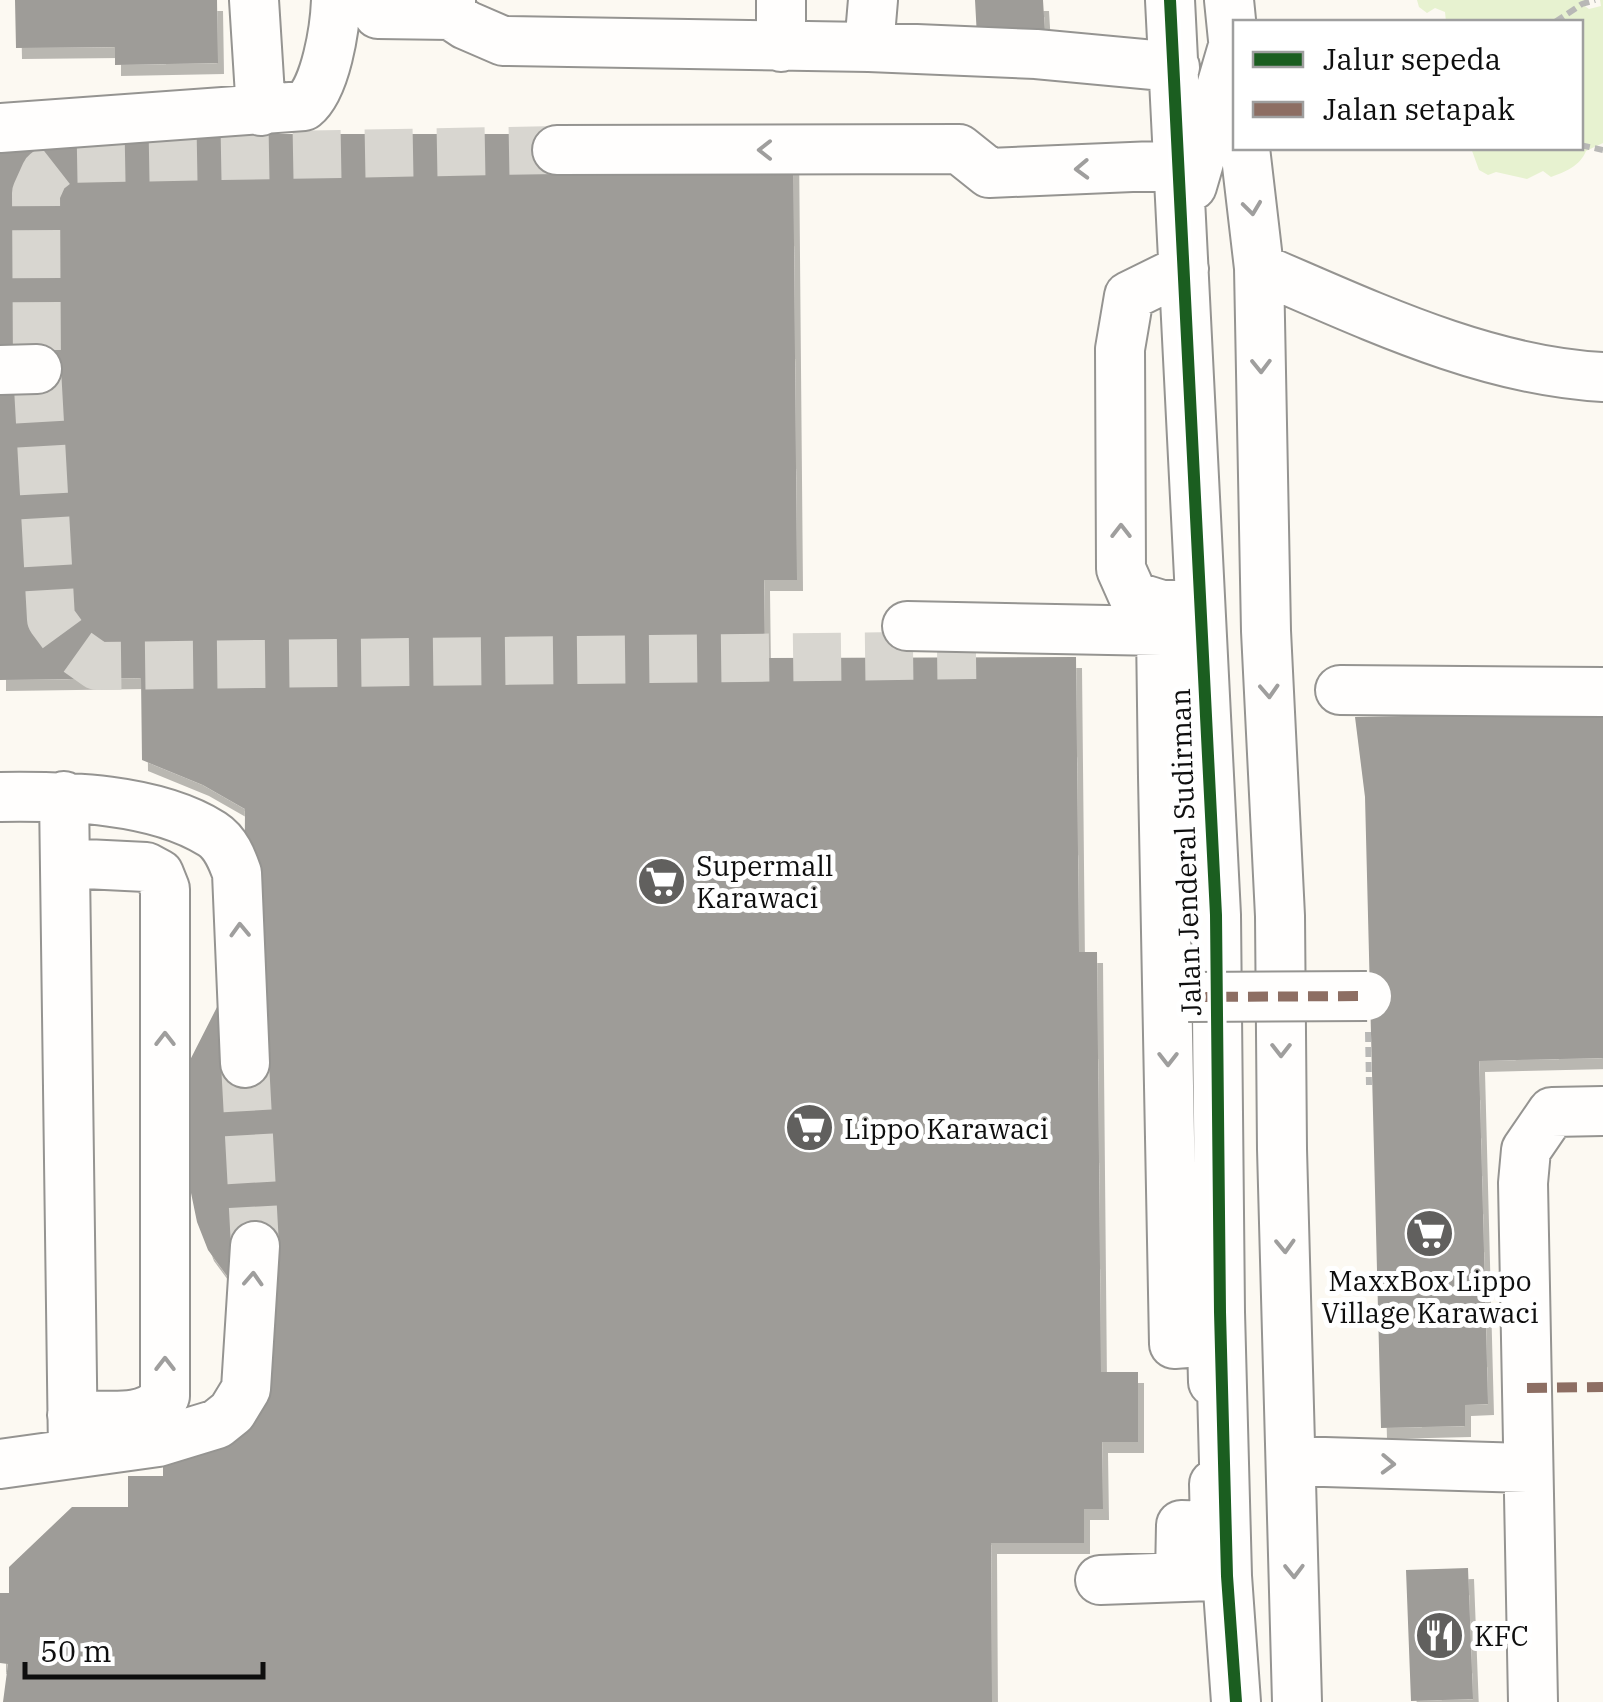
<svg xmlns="http://www.w3.org/2000/svg" width="1603" height="1702" font-family="'IBM Plex Serif',serif">
	<defs>
		<filter id="shadow"><feDropShadow dx="6" dy="11" stdDeviation="0" flood-color="#0004"/></filter>
	</defs>
	<rect width="100%" height="100%" fill="#fcf9f2"/>
	<!-- green -->
	<path fill="#e7f2d0" d="M1417 0H1587L1582 4 1589 9 1601 6 1600 0H1603V143L1586 151C1580 166 1565 172 1551 177L1543 171 1527 179 1496 172 1488 175 1479 170 1471 148H1580V22H1446L1445 12 1435 8 1427 13 1419 7Z"/>
	<!-- building -->
	<path fill="#9e9c98" filter="url(#shadow)" d="M15 0H217L218 63 115 65V47L16 48Z
		M975 0H1043L1045 33 977 37Z
		M0 134H793L797 580H764L765 658 1076 657 1079 952H1097L1101 1372H1138V1442H1102L1103 1509H1084V1543H991L992 1702H3L8 1664 0 1663V1593H9V1567L72 1507H128V1476H163V1461L238 1438 244 1299 208 1250 197 1222 190 1188 186 1068 244 954 245 809 203 785 142 760 141 678 0 680Z
		M1603 712V1058L1479 1061 1488 1404 1465 1405V1426L1381 1428 1365 797 1355 717Z
		M1468 1568 1473 1699 1411 1701 1406 1570Z"/>
	<g fill="none" stroke-linecap="round" stroke-linejoin="round">
		<!-- minor-tunnel -->
		<path stroke="#d8d6d0" stroke-width="48" stroke-dasharray="48 24" stroke-linecap="butt" d="M557 150 63 159 45 173 36 193 37 369 51 619 73 649 97 666 976 655
			M245 1063 255 1246"/>
		<defs>
			<path id="minor" d="M254 0 261 111
				M377 0 378 14 451 15
				M451 0V15L466 25 503 41 869 47 1036 54 1175 67
				M1170 0 1216 915 1220 1312 1227 1576 1236 1702
				M1229 0 1236 70
				M781 47V0
				M869 47 873 0
				M0 128 304 106C326 88 335 28 336 0
				M1245 148 1259 268 1266 631 1280 916 1282 1149 1297 1702
				M557 150 959 149 989 173 1179 165
				M1192 186 1233 46
				M1259 268C1367 314 1484 371 1603 377
				M1184 269 1129 296 1120 349 1121 569 1133 596 1162 605H1199
				M0 370 37 369
				M907 626 1161 631 1163 777
				M1340 690 1603 692
				M1206 731 1174 755 1163 777 1174 1344 1212 1341 1213 1382
				M64 796 73 1452
				M0 797C66 796 155 798 212 834 226 843 232 859 237 873L245 1063
				M65 863 146 867 159 874 165 889V1396C148 1424 102 1414 72 1415
				M1291 1461 1528 1468
				M0 1464 158 1442 217 1424 232 1412 246 1389 255 1246
				M1180 1576 1181 1525 1215 1526 1214 1484
				M1100 1580 1212 1576
				M1533 1702 1523 1183 1526 1150 1552 1112 1603 1111"/>
		</defs>
		<!-- minor casing -->
		<use href="#minor" stroke="#959491" stroke-width="52"/>
		<!-- path -->
		<path stroke="#b8b8b6" stroke-width="6" stroke-dasharray="10 5" stroke-linecap="butt" d="M1555 22 1582 4 1595 0
			M1580 145 1603 150
			M1368 1032 1369 1085"/>
		<!-- minor -->
		<use href="#minor" stroke="#fffefd" stroke-width="48"/>
		<defs>
			<path id="minor-bridge" d="M1188 997 1367 996"/>
		</defs>
		<!-- minor-bridge casing -->
		<use href="#minor-bridge" stroke="#959491" stroke-width="52" stroke-linecap="butt"/>
		<!-- minor-bridge -->
		<use href="#minor-bridge" stroke="#fffefd" stroke-width="48"/>
		<!-- quiet -->
		<path stroke="#8d6e63" stroke-width="10" stroke-dasharray="20 10" stroke-linecap="butt" d="M1188 997 1367 996
			M1527 1388 1603 1387"/>
		<defs>
			<path id="cycleway" d="M1170 0 1216 915 1220 1312 1227 1576 1236 1702"/>
		</defs>
		<!-- cycleway casing -->
		<use href="#cycleway" stroke="#fff" stroke-width="19"/>
		<!-- cycleway -->
		<use href="#cycleway" stroke="#1b5e20" stroke-width="12"/>
	</g>
	<!-- one-way arrows -->
	<defs><path id="oneway-chevron" d="M-2-3.5L2.5 0L-2 3.5" fill="none" stroke-width="1.6" stroke-linecap="round" stroke-linejoin="round" transform="scale(2.5)"/></defs>
	<g stroke="#9f9e9d">
		<use href="#oneway-chevron" transform="translate(765 150) rotate(180)"/>
		<use href="#oneway-chevron" transform="translate(1082 169) rotate(178)"/>
		<use href="#oneway-chevron" transform="translate(1252 208) rotate(83)"/>
		<use href="#oneway-chevron" transform="translate(1261 366) rotate(89)"/>
		<use href="#oneway-chevron" transform="translate(1121 531) rotate(-90)"/>
		<use href="#oneway-chevron" transform="translate(1269 691) rotate(87)"/>
		<use href="#oneway-chevron" transform="translate(240 930) rotate(-92)"/>
		<use href="#oneway-chevron" transform="translate(165 1039) rotate(-90)"/>
		<use href="#oneway-chevron" transform="translate(1281 1050) rotate(90)"/>
		<use href="#oneway-chevron" transform="translate(1168 1059) rotate(90)"/>
		<use href="#oneway-chevron" transform="translate(1285 1246) rotate(88)"/>
		<use href="#oneway-chevron" transform="translate(253 1279) rotate(-87)"/>
		<use href="#oneway-chevron" transform="translate(165 1364) rotate(-90)"/>
		<use href="#oneway-chevron" transform="translate(1388 1464) rotate(2)"/>
		<use href="#oneway-chevron" transform="translate(1294 1571) rotate(89)"/>
	</g>
	<!-- icons -->
	<defs>
		<symbol id="supermarket-disc" viewBox="-11 -11 22 22"><circle r="9.5" fill="#61605e" stroke="#fff"/><path d="M-6-5.5h2.5l.6 2H6L4.5 2H-2.5L-4.4-4H-6ZM-1.5 3.2a1.3 1.3 0 1 0 .1 0ZM3 3.2a1.3 1.3 0 1 0 .1 0Z" fill="#fff"/></symbol>
		<symbol id="restaurant-disc" viewBox="-11 -11 22 22"><circle r="9.5" fill="#61605e" stroke="#fff"/><path d="M-5-6h1v4h1v-4h1v4h1v-4h1v5L-1.5 .5V6h-2V.5L-5-1ZM5-6V6H3V1.5H1.5Q1.5-4 5-6Z" fill="#fff"/></symbol>
	</defs>
	<g fill-rule="evenodd">
		<use href="#supermarket-disc" x="634" y="854" width="55" height="55"/>
		<use href="#supermarket-disc" x="782" y="1100" width="55" height="55"/>
		<use href="#supermarket-disc" x="1402" y="1206" width="55" height="55"/>
		<use href="#restaurant-disc" x="1412" y="1608" width="55" height="55"/>
	</g>
	<g text-anchor="middle" dominant-baseline="central" stroke-width="10" stroke-linejoin="round" paint-order="stroke">
		<!-- street labels -->
		<g font-size="28" fill="#0e0e0e" stroke="#fff">
			<text transform="translate(1185 852) rotate(-92)">Jalan Jenderal Sudirman</text>
		</g>
		<!-- poi labels -->
		<g font-size="28" fill="#0e0e0e" stroke="#fff" text-anchor="start">
			<text x="696" y="865">Supermall<tspan x="696" dy="32">Karawaci</tspan></text>
			<text x="844" y="1128">Lippo Karawaci</text>
			<text x="1430" y="1280" text-anchor="middle">MaxxBox Lippo<tspan x="1430" dy="32">Village Karawaci</tspan></text>
			<text x="1474" y="1635">KFC</text>
		</g>
	</g>
	<!-- legend -->
	<rect x="1233" y="20" width="350" height="130" fill="#ffffff" stroke="#9f9f9f" stroke-width="2.5"/>
	<rect x="1253" y="52" width="50" height="15" fill="#1b5e20" stroke="#9f9f9f" stroke-width="2.5"/>
	<text x="1323" y="70" font-size="30" fill="#0e0e0e">Jalur sepeda</text>
	<rect x="1253" y="102" width="50" height="15" fill="#8d6e63" stroke="#9f9f9f" stroke-width="2.5"/>
	<text x="1323" y="120" font-size="30" fill="#0e0e0e">Jalan setapak</text>
	<!-- scale -->
	<path d="M25 1662v15h238v-15" fill="none" stroke="#0e0e0e" stroke-width="5"/>
	<text x="40" y="1662" font-size="30" fill="#0e0e0e" stroke="#ffffff" stroke-width="8" paint-order="stroke">50 m</text>
</svg>
